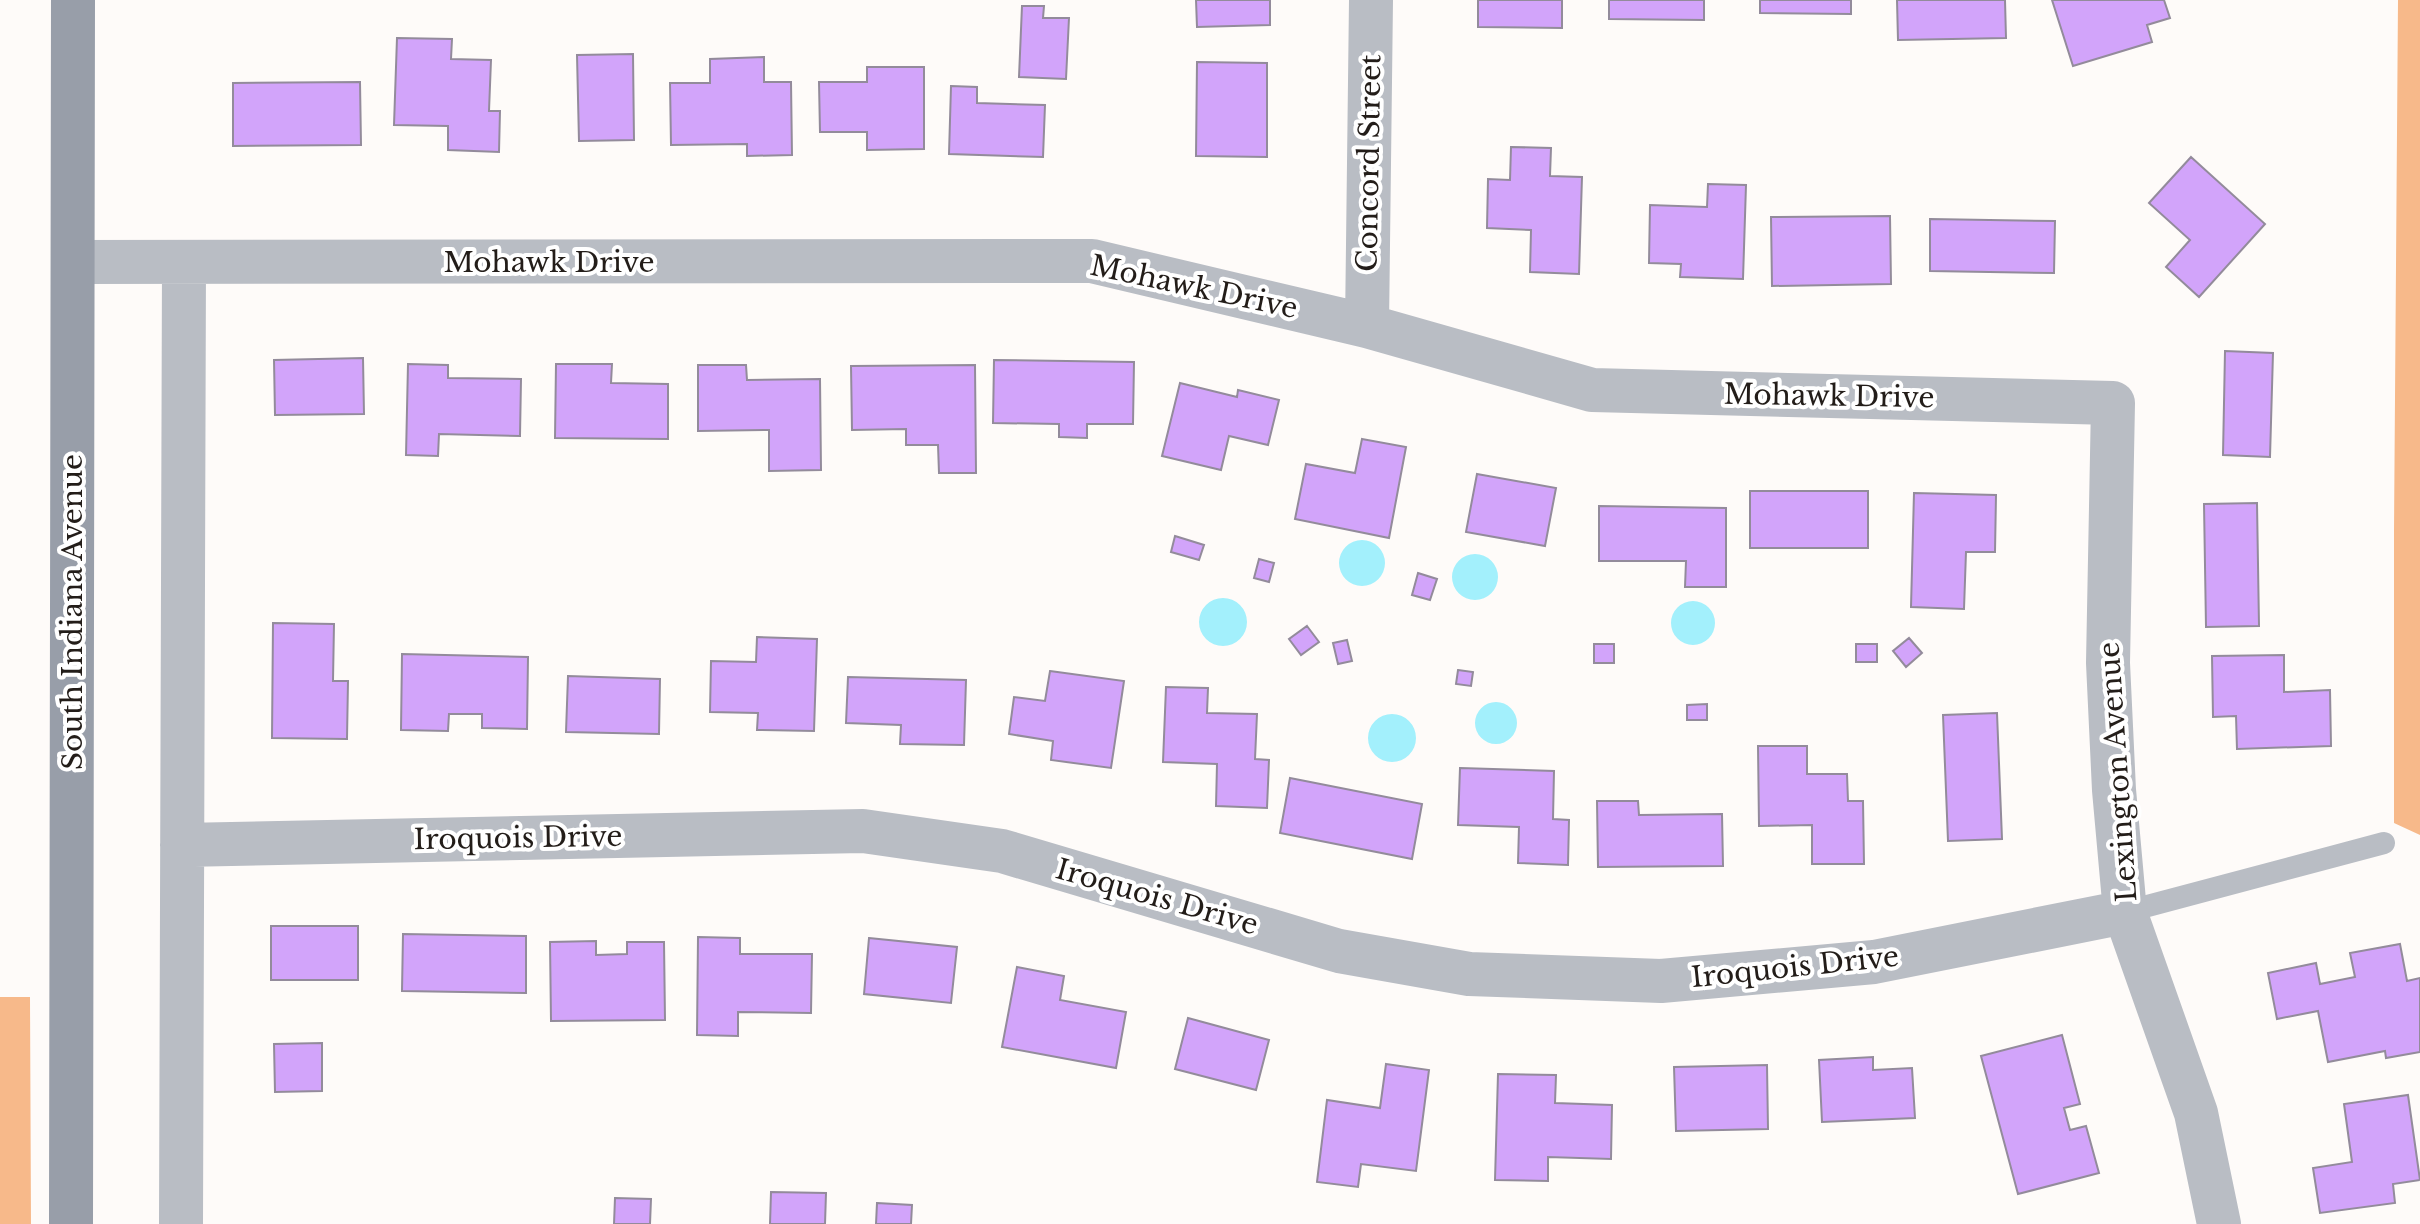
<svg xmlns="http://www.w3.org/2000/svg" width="2420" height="1224" font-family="'Libre Baskerville',serif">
	<rect width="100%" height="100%" fill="#fefbf9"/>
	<!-- green -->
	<path fill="#f7b98a" d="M2398 0H2420V835L2394 823V531Z
		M0 997H30L31 1224H0Z"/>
	<!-- water -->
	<path fill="#a3f0fc" d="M1339 563a23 23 0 1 1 46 0a23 23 0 1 1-46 0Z
		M1452 577a23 23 0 1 1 46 0a23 23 0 1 1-46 0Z
		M1199 622a24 24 0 1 1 48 0a24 24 0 1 1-48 0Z
		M1671 623a22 22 0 1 1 44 0a22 22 0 1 1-44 0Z
		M1475 723a21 21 0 1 1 42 0a21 21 0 1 1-42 0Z
		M1368 738a24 24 0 1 1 48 0a24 24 0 1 1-48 0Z"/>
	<!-- building -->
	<path fill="#d2a4fa" stroke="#938b9b" stroke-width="2" d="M1196 0H1270V25L1197 27Z
		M1478 0H1562V28L1478 27Z
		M1609 0H1704V20L1609 19Z
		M1760 0H1851V14L1760 13Z
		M1897 0H2005L2006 38 1898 40Z
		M2052 0H2164L2170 18 2147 25 2152 42 2073 66Z
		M1022 6H1044L1043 18H1069L1066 79 1019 77Z
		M397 38 452 39 451 59 491 60 489 111H500L499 152 448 150V126L394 125Z
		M633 54 634 140 579 141 577 55Z
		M764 57V82H791L792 155 747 156V144L671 145 670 83H710V59Z
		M1197 62 1267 63V157L1196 156Z
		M867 67H924V149L867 150V132H820L819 82H867Z
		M360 82 361 145 233 146V83Z
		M951 86 977 87V103L1045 105 1043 157 949 154Z
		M1511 147 1551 148 1550 176 1582 177 1579 274 1530 272 1531 230 1487 228 1488 179 1510 180Z
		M2191 157 2265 224 2199 297 2166 267 2190 240 2149 203Z
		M1708 184 1746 185 1743 279 1680 277 1681 264 1649 263 1650 205 1707 207Z
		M1890 216 1891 284 1772 286 1771 217Z
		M1930 219 2055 221 2054 273 1930 271Z
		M2225 351 2273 353 2270 457 2223 455Z
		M363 358 364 414 275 415 274 360Z
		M994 360 1134 362 1133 424H1087V438L1059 437V424L993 423Z
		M408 364 448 365V378L521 379 520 436 439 434 438 456 406 455Z
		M556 364H612L611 383 668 384V439L555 438Z
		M698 365H746L747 380 820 379 821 470 769 471V430L698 431Z
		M975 365 976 473H939L938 445H906V429L852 430 851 366Z
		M1180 383 1237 397 1238 390 1279 400 1268 445 1229 436 1221 470 1162 456Z
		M1362 439 1406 447 1389 538 1295 519 1306 464 1355 473Z
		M1477 474 1556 488 1545 546 1466 532Z
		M1750 491H1868V548H1750Z
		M1914 493 1996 495 1995 552H1966L1964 609 1911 607Z
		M2257 503 2259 626 2206 627 2204 504Z
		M1599 506 1726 508V587H1685L1686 561H1599Z
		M1175 536 1204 545 1199 560 1171 552Z
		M1259 559 1274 563 1269 582 1254 578Z
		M1418 573 1437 579 1430 600 1412 595Z
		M273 623 334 624 333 681H348L347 739 272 738Z
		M1307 626 1319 642 1301 655 1289 639Z
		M757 637 817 639 814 731 757 730 758 713 710 712 711 661 756 662Z
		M1909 638 1922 653 1906 667 1893 651Z
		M1347 640 1352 661 1338 664 1333 643Z
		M1594 644H1614V663H1594Z
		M1856 644H1877V662H1856Z
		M402 654 528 657 527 729 482 728V714H449L448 731 401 730Z
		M2284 655V692L2330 690 2331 746 2237 749 2236 716 2213 717 2212 656Z
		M1458 670 1473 672 1471 686 1456 684Z
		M1050 671 1124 681 1111 768 1051 760 1053 741 1009 734 1014 697 1045 701Z
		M568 676 660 679 659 734 566 732Z
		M848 677 966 680 964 745 900 744 901 725 846 723Z
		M1166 687 1208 688 1207 713 1257 714 1255 759 1269 760 1267 808 1216 806 1217 764 1163 762Z
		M1707 704V720H1687V705Z
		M1997 713 2002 839 1948 841 1943 715Z
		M1758 746H1807V774H1847L1848 801H1863L1864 864H1812V825L1759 826Z
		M1460 768 1554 771 1553 819 1569 820 1568 865 1518 863 1519 827 1458 825Z
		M1290 778 1422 804 1412 859 1280 833Z
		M1597 801H1638L1639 815 1722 814 1723 866 1598 867Z
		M271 926H358V980H271Z
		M403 934 526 936V993L402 991Z
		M698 937 740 938V954H812L811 1013 738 1012V1036L697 1035Z
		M869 938 957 947 951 1003 864 994Z
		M596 941V955L627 954V942H664L665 1020 551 1021 550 942Z
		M2400 944 2407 981 2420 978V1052L2386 1058 2385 1051 2328 1062 2318 1011 2277 1019 2268 973 2316 963 2320 984 2355 977 2350 953Z
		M1017 967 1064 976 1060 1000 1126 1012 1116 1068 1002 1047Z
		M1188 1018 1269 1040 1256 1090 1175 1069Z
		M2062 1035 2080 1104 2064 1108 2070 1130 2086 1126 2099 1173 2018 1194 1981 1056Z
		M322 1043V1091L275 1092 274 1044Z
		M1873 1057V1070L1912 1068 1915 1118 1822 1122 1819 1060Z
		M1386 1064 1429 1070 1416 1171 1361 1164 1358 1187 1317 1182 1327 1100 1380 1108Z
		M1767 1065 1768 1129 1676 1131 1674 1067Z
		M1498 1074 1556 1075 1555 1103 1612 1105 1611 1159 1548 1157V1181L1495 1180Z
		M2408 1095 2420 1180 2393 1184 2395 1203 2320 1213 2313 1168 2352 1162 2344 1104Z
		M771 1192 826 1193 825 1224H770Z
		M615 1198 651 1199 650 1224H614Z
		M877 1203 912 1205 911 1224H876Z"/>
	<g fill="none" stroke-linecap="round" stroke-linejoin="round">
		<!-- lane -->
		<path stroke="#b9bdc4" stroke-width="22" d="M2125 912 2384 843"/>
		<!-- street -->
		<path stroke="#b9bdc4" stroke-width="44" d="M73 262 1092 261 1367 326 1592 390 2113 403 2108 663 2114 790 2125 912 2196 1113 2219 1224
			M1367 326 1371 0
			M182 845 863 831 1002 851 1339 951 1469 974 1661 981 1874 962 2125 912
			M181 1224 184 262"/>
		<!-- secondary -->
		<path stroke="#989ea9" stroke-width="44" d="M71 1224 73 0"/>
	</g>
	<g text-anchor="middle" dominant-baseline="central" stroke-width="8" stroke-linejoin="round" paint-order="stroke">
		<!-- street labels -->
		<g font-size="28" fill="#231d19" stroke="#fff">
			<text transform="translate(1369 163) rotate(-89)">Concord Street</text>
			<text x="549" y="262">Mohawk Drive</text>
			<text transform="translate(1194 287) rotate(12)">Mohawk Drive</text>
			<text transform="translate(1829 396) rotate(1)">Mohawk Drive</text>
			<text transform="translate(72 612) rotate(-90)">South Indiana Avenue</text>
			<text transform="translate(2118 772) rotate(-94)">Lexington Avenue</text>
			<text transform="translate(518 838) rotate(-1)">Iroquois Drive</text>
			<text transform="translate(1157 897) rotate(16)">Iroquois Drive</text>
			<text transform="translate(1795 967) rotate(-6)">Iroquois Drive</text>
		</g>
	</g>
</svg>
